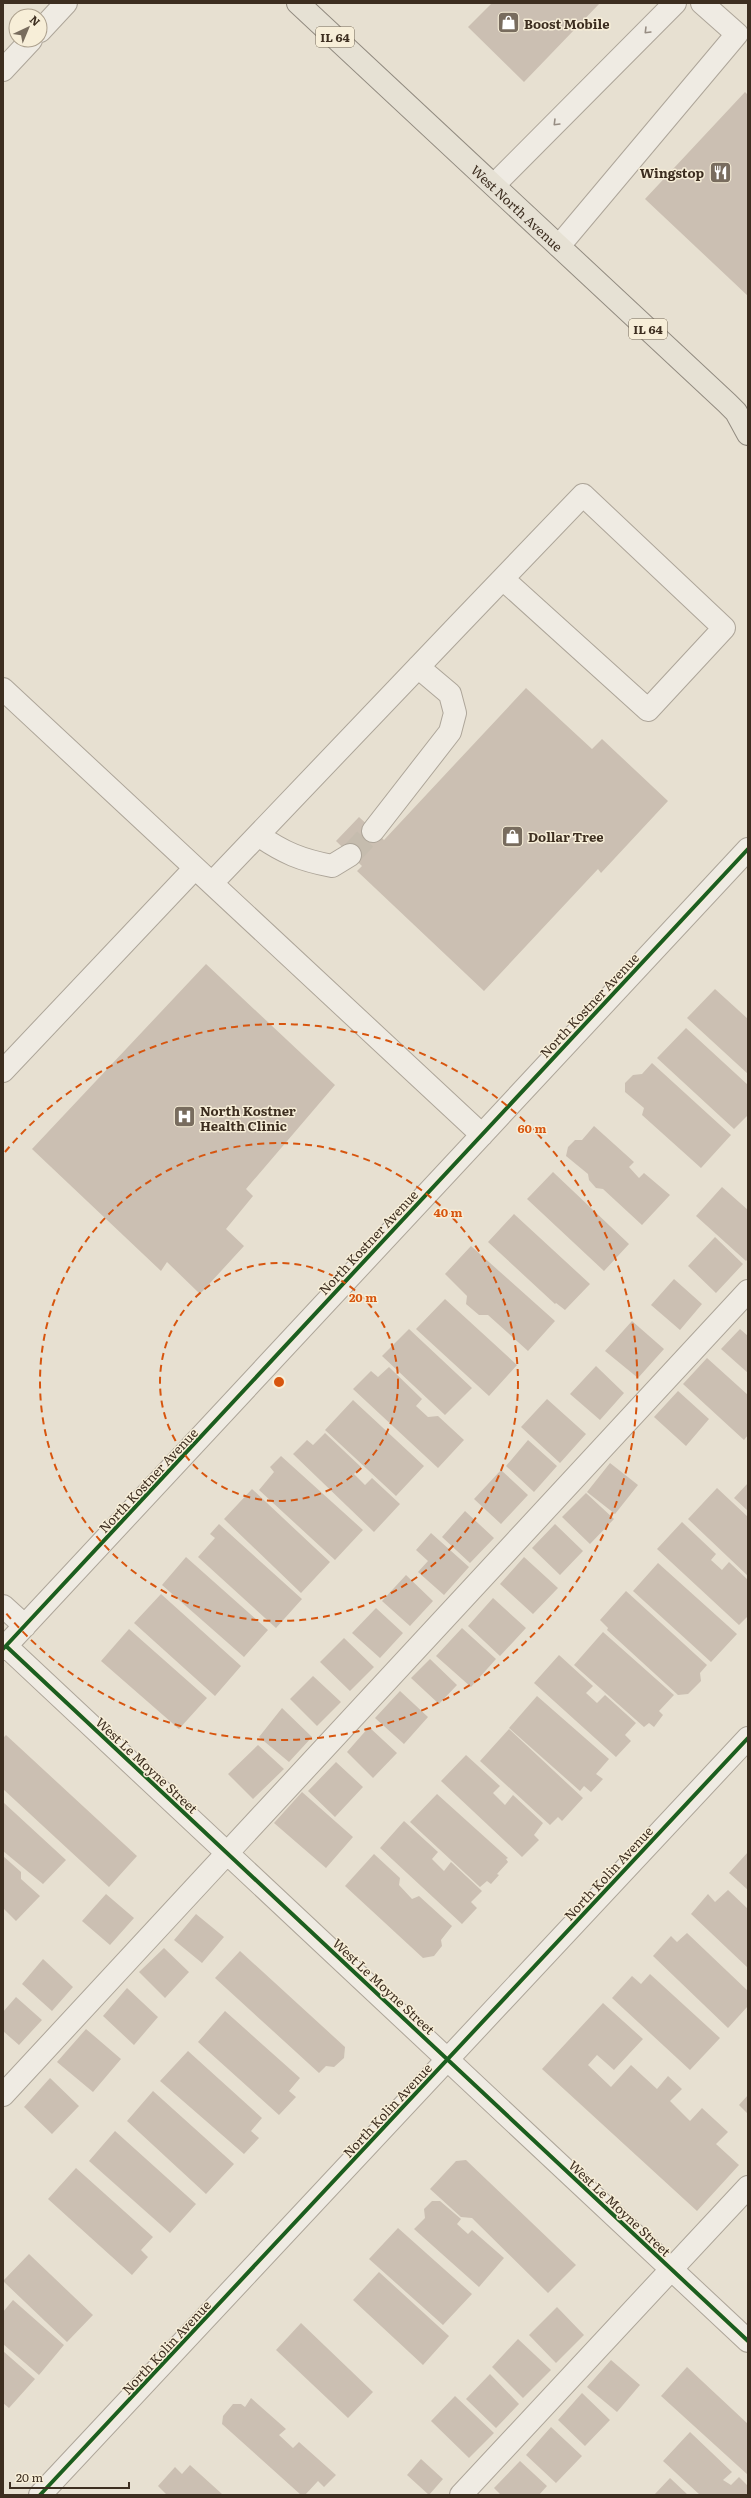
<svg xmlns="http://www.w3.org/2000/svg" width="751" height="2498" font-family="Literata,serif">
	<rect width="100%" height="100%" fill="#e7e0d1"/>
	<!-- building -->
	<path fill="#cbbfb2" d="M492 3H600L524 82 468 27Z
		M745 92 748 95V296L645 199Z
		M526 688 592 749 602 739 668 801 601 873 598 869 484 991 357 871 362 866 336 841 359 817 384 840Z
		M206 964 335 1085 246 1189 253 1196 226 1229 244 1246 200 1294 167 1262 161 1271 32 1149Z
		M715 989 748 1019V1074L687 1018Z
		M686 1028 748 1085V1115L734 1129 657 1058Z
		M652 1063 731 1135 701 1168 642 1115 644 1108 625 1092V1083L633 1075 642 1074Z
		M594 1126 634 1162 629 1167 639 1178 644 1173 670 1195 642 1225 603 1189 596 1188 589 1180 588 1174 566 1156 568 1147 575 1140H582Z
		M553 1172 629 1244 604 1271 527 1199Z
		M722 1187 748 1210V1259L746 1261 696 1216Z
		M514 1214 590 1284 565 1310 556 1303 555 1304 488 1242Z
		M715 1237 743 1264 716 1293 688 1266Z
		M471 1246 555 1321 528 1351 488 1315H479L466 1304 467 1296 445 1274Z
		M674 1279 702 1304 680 1330 651 1305Z
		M445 1299 517 1365 489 1396 416 1329Z
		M632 1321 664 1349 638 1378 605 1351Z
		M409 1329 472 1388 445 1415 382 1356Z
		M740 1329 748 1336V1373L721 1349Z
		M707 1358 748 1395V1435L744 1440 683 1384Z
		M596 1366 624 1393 600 1420 570 1394Z
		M389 1367 422 1399 416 1406 428 1417 438 1416 464 1440 438 1468 353 1389 371 1371 378 1377Z
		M678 1391 709 1419 686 1446 654 1417Z
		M547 1399 586 1434 560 1463 521 1427Z
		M353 1400 424 1466 396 1496 325 1430Z
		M325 1433 361 1467 354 1474 365 1485 372 1478 400 1504 374 1532 293 1454 307 1440 313 1445Z
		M528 1440 557 1466 534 1492 506 1466Z
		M281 1456 363 1530 335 1560 259 1490 274 1472 270 1467Z
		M610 1463 638 1485 615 1514 587 1492Z
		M501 1470 528 1495 501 1524 474 1499Z
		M748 1483V1511L734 1498Z
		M717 1488 748 1517V1576L688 1519Z
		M252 1489 330 1562 301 1593 224 1519Z
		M586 1493 614 1519 590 1544 562 1517Z
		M465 1511 494 1538 470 1563 442 1537Z
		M682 1522 716 1554 711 1560 722 1570 729 1562 748 1580V1616L739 1625 657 1549Z
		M219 1524 302 1599 276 1628 198 1557 215 1538 210 1534Z
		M555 1524 583 1551 560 1575 532 1548Z
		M431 1533 469 1567 444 1595 418 1572 428 1561 416 1550Z
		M186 1557 268 1630 244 1657 162 1585Z
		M524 1557 558 1588 533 1614 500 1584Z
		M658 1563 737 1634 711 1662 633 1591Z
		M406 1575 433 1601 410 1626 382 1601Z
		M626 1591 707 1665 700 1673 701 1681 688 1694 678 1695 607 1630 608 1628 600 1620Z
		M161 1594 241 1666 215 1696 134 1623Z
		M493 1598 526 1628 500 1656 468 1626Z
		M376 1608 403 1633 380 1658 352 1633Z
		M462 1628 496 1659 471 1687 436 1656Z
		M129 1629 207 1698 179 1729 101 1661Z
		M603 1632 674 1695 659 1711 663 1715 654 1727 649 1723 644 1727 574 1665Z
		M344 1638 374 1667 350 1691 320 1662Z
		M559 1655 593 1686 586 1693 597 1703 605 1695 636 1723 625 1735 631 1741 616 1757 534 1683Z
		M430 1659 457 1685 439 1704 411 1678Z
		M313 1676 341 1702 317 1726 290 1699Z
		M400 1691 428 1717 404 1744 375 1718Z
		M537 1696 609 1759 596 1774 603 1779 591 1792 584 1786 580 1791 509 1728Z
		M282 1708 312 1737 289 1762 259 1737Z
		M369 1727 397 1753 373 1778 347 1752Z
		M509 1729 583 1798 562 1821 558 1817 550 1825 480 1761Z
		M6 1735 137 1856 109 1887 3 1789V1738Z
		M258 1745 284 1769 253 1799 228 1774Z
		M466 1755 500 1786 493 1793 505 1805 513 1795 543 1823 534 1835 539 1840 522 1857 441 1781Z
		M336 1762 363 1787 335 1817 308 1791Z
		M302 1792 353 1837 326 1868 274 1823Z
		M437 1794 508 1858 506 1859 508 1862 497 1874 499 1875 491 1884 487 1881 480 1887 410 1822Z
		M3 1802 66 1860 43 1884 3 1851Z
		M404 1821 438 1852 432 1859 444 1871 451 1862 482 1891 471 1902 477 1908 462 1924 380 1848Z
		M748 1852V1890L729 1873Z
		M374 1854 400 1878 399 1885 412 1899 419 1896 452 1926 441 1940 442 1946 434 1956 423 1958 345 1886Z
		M3 1856 21 1872V1879L40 1896 16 1921 3 1908Z
		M728 1890 748 1909V1968L691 1914 708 1894 715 1902Z
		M106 1894 134 1918 110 1945 82 1921Z
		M196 1914 224 1937 202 1963 174 1940Z
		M687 1933 748 1991V2006L728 2028 653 1956 671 1936 677 1942Z
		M164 1948 189 1972 165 1998 139 1972Z
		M240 1951 345 2047 344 2058 334 2067 326 2066 319 2073 215 1978Z
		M43 1959 73 1987 52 2011 22 1984Z
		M650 1974 720 2038 690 2070 612 1998 632 1976 641 1984Z
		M127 1988 158 2017 134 2045 103 2016Z
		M16 1997 42 2020 19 2045 3 2031V2012Z
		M603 2003 643 2039 614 2070 597 2055 588 2065 611 2087 631 2065 657 2089 668 2076 682 2089 670 2101 690 2121 702 2108 728 2132 716 2144 739 2165 697 2211 542 2069Z
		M225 2011 300 2078 289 2091 296 2097 279 2115 198 2042Z
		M86 2029 121 2059 93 2092 57 2062Z
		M188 2051 262 2118 251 2131 259 2138 244 2154 160 2081Z
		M50 2078 79 2106 52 2134 24 2107Z
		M153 2091 234 2164 206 2194 127 2121Z
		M748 2095V2114L739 2105Z
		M115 2131 196 2204 170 2233 89 2161Z
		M466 2160 576 2265 548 2293 472 2218 461 2217 430 2189 456 2161Z
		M76 2168 153 2237 141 2250 148 2257 132 2275 48 2199Z
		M432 2201H440L461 2219 457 2224 468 2234 472 2230 504 2258 479 2287 414 2229 425 2218 424 2209Z
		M398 2228 472 2294 443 2325 369 2259Z
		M29 2254 93 2315 67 2342 3 2281Z
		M379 2272 449 2336 423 2365 353 2300Z
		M13 2300 64 2345 39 2375 3 2344V2312Z
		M557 2307 584 2335 556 2363 529 2335Z
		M301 2323 373 2392 348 2418 276 2350Z
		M518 2339 551 2370 523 2398 492 2367Z
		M3 2351 35 2379 9 2408 3 2403Z
		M611 2360 640 2385 617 2412 587 2387Z
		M687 2367 748 2424V2475L661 2396Z
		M490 2374 519 2404 496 2428 466 2399Z
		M582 2393 610 2420 585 2446 558 2420Z
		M455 2396 494 2433 469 2458 431 2421Z
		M251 2398 286 2429 279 2435 293 2448 299 2442 336 2475 324 2487 318 2481 305 2495H301L222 2424 223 2416 233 2404H241L245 2407Z
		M551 2427 582 2456 556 2483 526 2455Z
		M690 2432 732 2472 723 2480 731 2485 739 2477 748 2486V2495H700L663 2461Z
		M421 2459 443 2479 429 2495 407 2475Z
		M520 2461 547 2486 539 2495H501L494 2488Z
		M190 2465 222 2494 167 2495 158 2486 175 2467 182 2474Z
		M670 2478 688 2495H654Z"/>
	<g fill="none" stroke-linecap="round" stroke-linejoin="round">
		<!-- minor-tunnel -->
		<path stroke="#c5bcae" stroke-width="22" stroke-dasharray="22 11" stroke-linecap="butt" d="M350 855 373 831"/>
		<defs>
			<path id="minor" d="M40 31 66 3
				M3 70 31 40
				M494 185 675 3
				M559 246 737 34 702 3
				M3 689 482 1135
				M373 831 450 732 455 713 450 694 418 667
				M258 835C284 853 301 860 332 866L350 855
				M212 883C335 754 459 624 583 495L724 628 648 710 503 579
				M3 1071 195 868
				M3 1606 25 1626
				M6 1646 748 2341
				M3 1649 748 849
				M3 2095 748 1291
				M40 2495 748 1738
				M461 2495 748 2187"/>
			<g id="major">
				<path id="s1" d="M298 3 727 403 736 412 748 434"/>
			</g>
		</defs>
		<!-- minor casing -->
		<use href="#minor" stroke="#ada599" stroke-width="24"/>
		<!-- major casing -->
		<use href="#major" stroke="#928b80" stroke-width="24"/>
		<!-- minor -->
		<use href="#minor" stroke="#efebe3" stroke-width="22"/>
		<!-- major -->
		<use href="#major" stroke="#e6e1d4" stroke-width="22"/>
		<defs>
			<path id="cycleway" d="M6 1646 748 2341
				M3 1649 748 849
				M40 2495 748 1738"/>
		</defs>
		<!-- cycleway casing -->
		<use href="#cycleway" stroke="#f7eed8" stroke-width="6"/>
		<!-- cycleway -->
		<use href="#cycleway" stroke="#1b5e20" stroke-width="4"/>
	</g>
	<!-- one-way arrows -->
	<defs><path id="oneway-chevron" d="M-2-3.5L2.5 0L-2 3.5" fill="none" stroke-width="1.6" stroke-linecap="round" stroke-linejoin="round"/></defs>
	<g stroke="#968c82">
		<use href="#oneway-chevron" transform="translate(647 31) rotate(135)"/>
		<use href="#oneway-chevron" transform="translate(556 123) rotate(135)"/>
	</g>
	<!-- distance rings -->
	<g fill="none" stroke="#d7550e" stroke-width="2" stroke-dasharray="7 5">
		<circle cx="279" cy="1382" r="119"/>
		<circle cx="279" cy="1382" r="239"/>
		<path d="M5 1152A358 358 0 1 1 5 1612"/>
	</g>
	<!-- icons -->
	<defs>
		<symbol id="shop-square" viewBox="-11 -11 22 22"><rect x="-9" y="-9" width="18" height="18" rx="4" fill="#786c5e" stroke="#f7eed8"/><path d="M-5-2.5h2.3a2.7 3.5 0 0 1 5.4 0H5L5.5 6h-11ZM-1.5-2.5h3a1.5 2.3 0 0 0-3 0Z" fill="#fff"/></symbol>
		<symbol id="restaurant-square" viewBox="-11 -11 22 22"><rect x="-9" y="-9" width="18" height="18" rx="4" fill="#786c5e" stroke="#f7eed8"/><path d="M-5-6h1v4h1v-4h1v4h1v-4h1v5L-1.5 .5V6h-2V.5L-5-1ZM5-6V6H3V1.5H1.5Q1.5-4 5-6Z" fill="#fff"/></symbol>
		<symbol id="hospital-square" viewBox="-11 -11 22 22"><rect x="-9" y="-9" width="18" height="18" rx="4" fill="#786c5e" stroke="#f7eed8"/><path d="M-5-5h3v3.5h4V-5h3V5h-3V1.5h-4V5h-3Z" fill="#fff"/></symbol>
	</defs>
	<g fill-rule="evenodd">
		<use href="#shop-square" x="496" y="10" width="25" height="25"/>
		<use href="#restaurant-square" x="708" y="160" width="25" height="25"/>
		<use href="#shop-square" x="500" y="824" width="25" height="25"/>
		<use href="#hospital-square" x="172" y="1104" width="25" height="25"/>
	</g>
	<g text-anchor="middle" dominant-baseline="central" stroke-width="3" stroke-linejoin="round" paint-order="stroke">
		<!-- shield labels -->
		<g fill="#f7eed8" stroke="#756857" stroke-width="1">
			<rect x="316" y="27" width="38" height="20" rx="3"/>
			<rect x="629" y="319" width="38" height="20" rx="3"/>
		</g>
		<g font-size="12" font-weight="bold" fill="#3d2e20">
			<text x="335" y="37">IL 64</text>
			<text x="648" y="329">IL 64</text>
		</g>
		<!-- poi labels -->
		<g font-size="13" font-weight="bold" fill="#3d2e20" stroke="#f7eed8" text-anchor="start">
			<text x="524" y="23">Boost Mobile</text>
			<text x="704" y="172" text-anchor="end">Wingstop</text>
			<text x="528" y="836">Dollar Tree</text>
			<text x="200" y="1110">North Kostner<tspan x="200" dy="15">Health Clinic</tspan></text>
		</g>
		<!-- street labels -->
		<g font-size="13" fill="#3d2e20" stroke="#f7eed8">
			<text stroke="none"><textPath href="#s1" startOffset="300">West North Avenue</textPath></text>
			<text transform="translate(589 1005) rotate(-47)">North Kostner Avenue</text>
			<text transform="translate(368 1242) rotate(-47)">North Kostner Avenue</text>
			<text transform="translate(148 1480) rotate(-47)">North Kostner Avenue</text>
			<text transform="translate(147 1765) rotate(43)">West Le Moyne Street</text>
			<text transform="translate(608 1873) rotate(-47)">North Kolin Avenue</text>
			<text transform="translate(384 1986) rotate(43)">West Le Moyne Street</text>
			<text transform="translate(387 2110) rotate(-47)">North Kolin Avenue</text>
			<text transform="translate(620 2208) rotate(43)">West Le Moyne Street</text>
			<text transform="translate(166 2347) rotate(-47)">North Kolin Avenue</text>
		</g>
	</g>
	<circle cx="279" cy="1382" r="6" fill="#d7550e" stroke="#f7eed8" stroke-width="2"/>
	<g font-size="12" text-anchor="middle" font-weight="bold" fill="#d7550e" stroke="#f7eed8" stroke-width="3" stroke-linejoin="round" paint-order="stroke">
		<text x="532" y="1133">60 m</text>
		<text x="448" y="1217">40 m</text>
		<text x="363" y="1302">20 m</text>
	</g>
	<!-- border -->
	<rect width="751" height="2498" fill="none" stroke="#3d2e20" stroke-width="8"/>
	<!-- north arrow -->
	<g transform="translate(28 28) rotate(44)"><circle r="19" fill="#f7eed8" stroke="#ada18e"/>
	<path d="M0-3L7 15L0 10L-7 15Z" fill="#786c5e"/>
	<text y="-6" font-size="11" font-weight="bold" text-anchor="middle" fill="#3d2e20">N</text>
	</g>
	<!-- scale -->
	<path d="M10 2482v6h119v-6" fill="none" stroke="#3d2e20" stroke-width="2"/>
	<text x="16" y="2482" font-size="12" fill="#3d2e20" stroke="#f7eed8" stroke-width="3" paint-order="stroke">20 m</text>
</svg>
